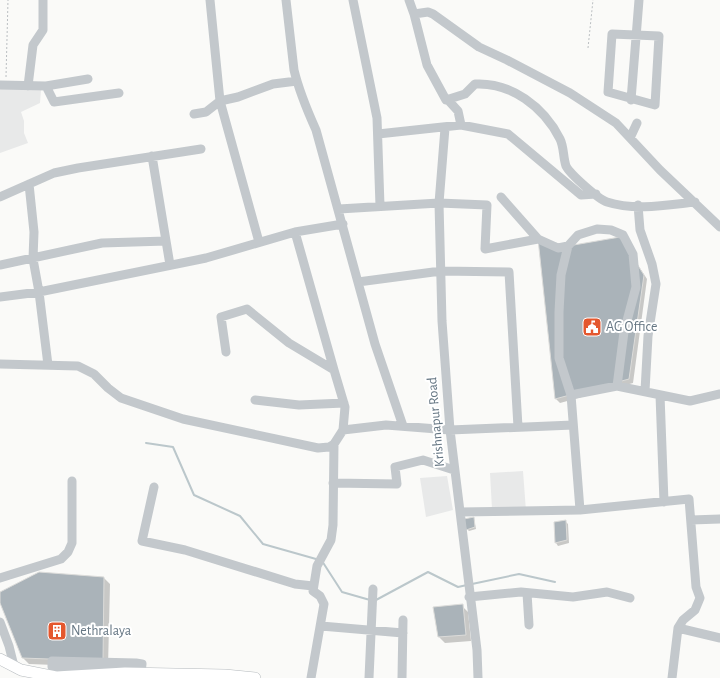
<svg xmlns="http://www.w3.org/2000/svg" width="720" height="678" font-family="'Alegreya Sans',sans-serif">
	<rect width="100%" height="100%" fill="#fafaf8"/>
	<!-- built -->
	<path fill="#e8e9e9" d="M0 88 41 90 40 103 21 112 24 121V133L28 143 0 153Z
		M523 471 526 511 492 509 490 473Z
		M447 476 453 510 426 517 420 478Z"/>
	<!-- shadow -->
	<path fill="#0003" d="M539 240 568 247 623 242 647 279 633 383 560 403 556 399Z
		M474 519 476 529 469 531 467 529Z
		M565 521 568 524 569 543 558 546 556 543 555 523Z
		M104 578 110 584 108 667 29 664 23 658 0 600V593Z
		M462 606 468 612 471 641 445 643 439 637Z"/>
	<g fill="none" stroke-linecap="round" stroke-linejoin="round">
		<!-- stream -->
		<path stroke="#bbc7cb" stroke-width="2" d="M146 443 173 447 194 495 240 516 263 544 316 559
			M322 561 342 592 370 600
			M472 584 519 574 555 582
			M376 600 428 572 458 587 467 585"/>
	</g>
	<!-- building -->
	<path fill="#aab3b9" stroke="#dcdcda" d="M620 237 644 275 629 379 555 399 538 239 568 246Z
		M474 517 475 527 466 530 464 519Z
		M566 520 567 540 555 543 554 522Z
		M39 572 104 577 103 661 22 658 0 603V592Z
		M463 604 466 635 438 637 433 607Z"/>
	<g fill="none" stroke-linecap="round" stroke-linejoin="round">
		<defs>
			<path id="major" d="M0 659 21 670 56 677 125 673 225 675 255 678"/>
		</defs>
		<!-- major casing -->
		<use href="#major" stroke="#b5babe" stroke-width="12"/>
		<!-- path -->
		<path stroke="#bbbfc2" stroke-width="1" stroke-dasharray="2 2" stroke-linecap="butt" d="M588 48 593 0
			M6 77 8 0"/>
		<!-- minor -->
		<path stroke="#c3c8cc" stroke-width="9" d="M286 0 294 70C299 91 307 110 316 130L375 344 403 426
			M353 0 377 118 380 206
			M409 0 414 14 428 12 433 14 479 47 507 60 570 93 616 123 660 170 720 227
			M414 14 427 65 446 100 465 94 475 84C511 82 544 107 560 139 564 147 563 157 566 166 570 174 598 199 607 202 635 211 667 205 695 202
			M612 34 659 36 655 105 608 92Z
			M0 85 46 86 88 79
			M28 86 33 45 43 30V0
			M46 86 54 102 119 93
			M448 100 458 111 461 125
			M631 100 639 0
			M194 114 206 112 220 101 210 0
			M445 128 439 203 442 321 450 430 477 650 478 678
			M378 134 461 125 508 134 581 195 596 194
			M630 138 637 123
			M152 156 170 265
			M29 184 34 232 33 259 39 292 48 365
			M0 197 54 173 78 168 201 149
			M501 197 538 239
			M638 205 640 230 652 264 656 284 648 336 645 391
			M339 209 439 203 487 205 485 249 538 239 558 248 568 246 578 235 597 229 611 230 623 235 633 254 636 287 624 332 617 386
			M295 232 334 370
			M259 242 220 101 238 97 273 84 297 81
			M568 246 561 275 559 312V358L571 395 580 510
			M0 265 102 243 166 241
			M358 282 441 271 509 272 518 427
			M0 297 39 292 206 258 295 232 343 224
			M0 364 78 366 94 374 108 388 121 398 183 419 318 448 329 447 334 444 343 430 345 407 334 370 289 343 247 309 221 317 226 352
			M571 395 617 386 690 401 720 394
			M660 395 664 502
			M255 400 299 405 344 403
			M343 430 386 425 450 430 573 425
			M333 483 397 484 395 467 423 460 454 470
			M154 487 142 541 185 550 295 584 313 586
			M460 512 580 510 689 499 696 587 700 598 695 610 683 620 678 628 672 678
			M691 520 720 519
			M0 578 61 559 68 552 72 543V481
			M527 593 529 625
			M469 597 521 592 573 597 607 592 630 598
			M0 622 9 646 14 666
			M321 626 403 633
			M678 628 720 638
			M136 673 134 665 52 667V661L136 663 142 664 141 673
			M311 678 324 604 320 596 313 591 317 566 331 540 333 525 334 444
			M369 678 373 589
			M402 678 403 620"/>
		<!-- major -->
		<use href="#major" stroke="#fff" stroke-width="11"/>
	</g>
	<!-- icons -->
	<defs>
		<symbol id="civic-square" viewBox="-11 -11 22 22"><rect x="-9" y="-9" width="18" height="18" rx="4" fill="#e4572e" stroke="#fff"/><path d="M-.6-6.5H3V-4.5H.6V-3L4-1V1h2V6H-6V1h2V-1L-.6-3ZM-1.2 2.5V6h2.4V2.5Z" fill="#fff"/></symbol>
		<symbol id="building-square" viewBox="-11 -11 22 22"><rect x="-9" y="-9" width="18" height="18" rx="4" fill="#e4572e" stroke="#fff"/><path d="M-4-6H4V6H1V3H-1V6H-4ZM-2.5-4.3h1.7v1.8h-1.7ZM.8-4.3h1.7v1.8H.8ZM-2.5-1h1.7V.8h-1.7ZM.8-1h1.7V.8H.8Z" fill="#fff"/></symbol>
	</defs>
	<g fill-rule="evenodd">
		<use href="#civic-square" x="581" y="316" width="22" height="22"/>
		<use href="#building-square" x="46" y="620" width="22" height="22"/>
	</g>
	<g text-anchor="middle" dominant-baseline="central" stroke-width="4" stroke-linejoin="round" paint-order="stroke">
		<!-- poi labels -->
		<g font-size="14" fill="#657683" stroke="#fff" text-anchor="start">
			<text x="606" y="327">AG Office</text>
			<text x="71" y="631">Nethralaya</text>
		</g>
		<!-- street labels -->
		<g font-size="14" fill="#657683" stroke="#fff">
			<text transform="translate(436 422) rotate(-95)">Krishnapur Road</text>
		</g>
	</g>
</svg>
